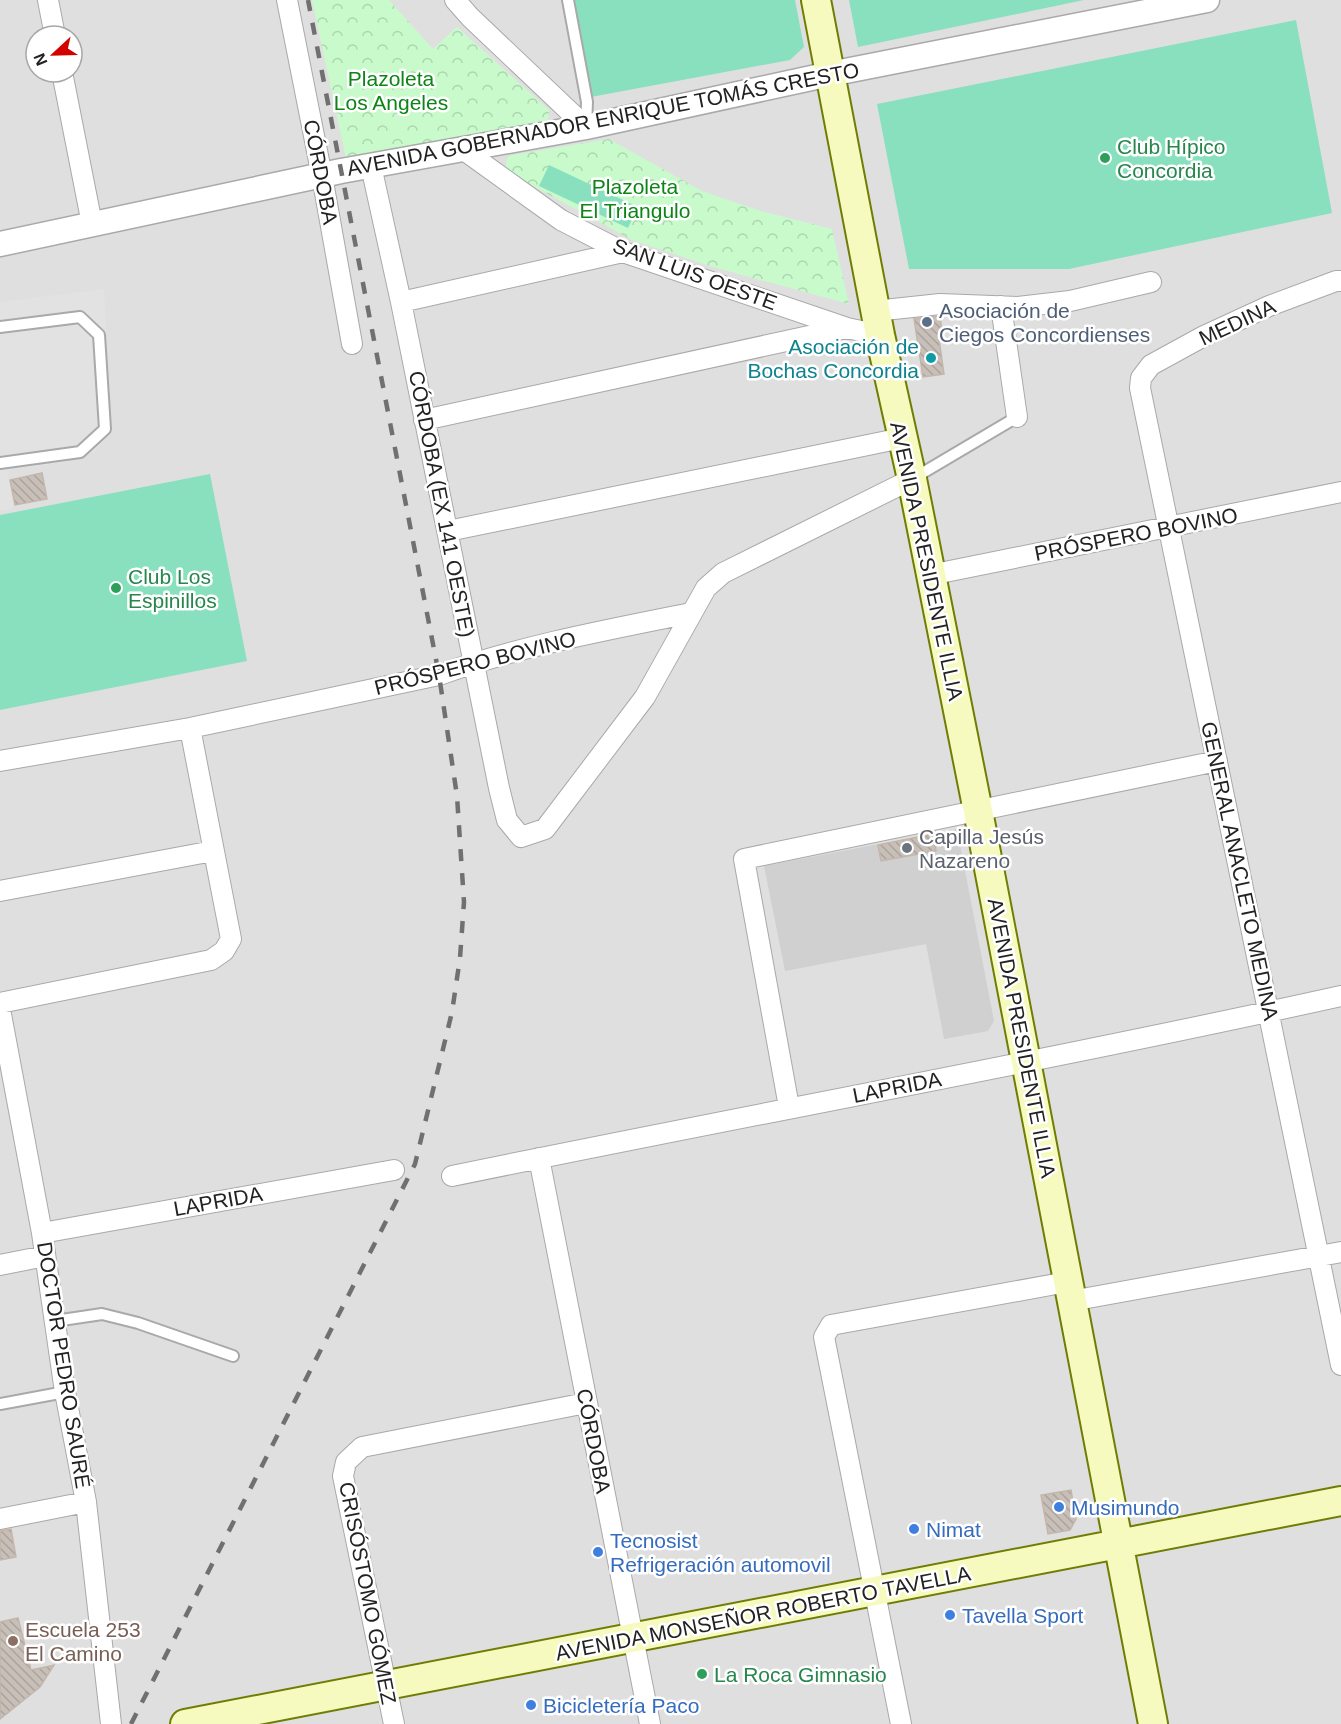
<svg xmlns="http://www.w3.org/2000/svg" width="1341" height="1724" font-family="Helvetica,sans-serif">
	<defs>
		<pattern id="park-crowns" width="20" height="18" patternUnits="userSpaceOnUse" patternTransform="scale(1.5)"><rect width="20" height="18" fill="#c8facc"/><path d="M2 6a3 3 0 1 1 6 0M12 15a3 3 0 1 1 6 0" fill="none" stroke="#acd6af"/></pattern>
		<pattern id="building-back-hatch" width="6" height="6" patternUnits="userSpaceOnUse" patternTransform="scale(1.5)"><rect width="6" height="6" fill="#c7bfb8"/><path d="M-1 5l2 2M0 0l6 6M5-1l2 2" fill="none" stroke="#aba49e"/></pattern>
	</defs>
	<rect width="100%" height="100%" fill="#f2efe9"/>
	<!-- residential -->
	<path fill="#e0dfdf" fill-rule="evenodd" d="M0 0H1341V1724H0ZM36 36H72V72H36Z"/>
	<!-- religious -->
	<path fill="#d0d0d0" d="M957 829 994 1021 988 1031 944 1039 926 944 785 971 764 866Z"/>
	<!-- park -->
	<path fill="url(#park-crowns)" d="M312 0H389L433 49 457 27 549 110 548 121 346 159Z
		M609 139 702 191 761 211 832 229 849 304 713 267 632 240 513 175 506 166 507 156Z"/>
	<!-- pitch -->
	<path fill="#88e0be" d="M573 0H795L804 47 790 60 591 97Z
		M849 0H1084L858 47Z
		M1296 20 1332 213 1069 269H909L877 104Z
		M549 165 638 207 628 228 539 186Z
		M210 474 247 661 0 710V515Z"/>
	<!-- parking -->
	<path fill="#e2e2e2" d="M104 289 111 433 95 452 63 463 8 470 13 509 0 511V302Z"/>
	<!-- building -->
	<path fill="url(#building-back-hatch)" stroke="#c4b6ab" stroke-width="1.5" d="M940 316 942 332H938L944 374 923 377 914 319Z
		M42 473 47 499 15 505 10 480Z
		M933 834 936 851 881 861 878 845Z
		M1071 1490 1076 1519 1070 1530 1048 1534 1041 1495Z
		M11 1529 16 1557 0 1560V1531Z
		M18 1618 31 1670 54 1665 40 1687 0 1719V1622Z"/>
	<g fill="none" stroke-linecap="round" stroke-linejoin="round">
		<defs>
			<path id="service" d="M568 0 587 102 586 127
				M0 327 80 317 99 335 105 429 80 452 0 463
				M914 478 1017 417
				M55 1321 102 1314 138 1323 233 1356
				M0 1404 65 1392"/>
			<path id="minor" d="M48 0 55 36
				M287 0 322 176 352 344
				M455 0 470 17 586 127
				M62 72 92 224
				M461 148 561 220 623 252 847 328 880 335
				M371 166 401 302 499 788 507 820 521 837 545 829 645 697 706 588 723 573 912 479
				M1341 281H1336L1269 306 1204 336 1151 365 1141 378 1140 388 1341 1365
				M401 302 623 252
				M1001 306 1017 417
				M875 311 940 304 1018 307 1070 301 1151 282
				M424 420 846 328
				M448 531 902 438
				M930 575 1341 492
				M0 761 190 728 439 675C520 646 606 630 691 613
				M0 891 213 851
				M0 1003 211 960 224 951 231 939 190 728
				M0 1009 42 1233 65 1392 86 1502 111 1724
				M789 1107 744 859 1217 761
				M539 1158 650 1724
				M452 1176C748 1115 1046 1061 1341 996
				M42 1233 394 1170
				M0 1265 45 1256
				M1071 1301 1341 1252
				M0 1519 86 1502
				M394 1724 343 1476 346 1462 362 1447 586 1403
				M901 1724 824 1337 831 1325 1067 1282"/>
			<path id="tertiary" d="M0 244 341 171 586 127 830 74 1207 0"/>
			<path id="secondary" d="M816 0 880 335 912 479 978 811 1153 1724
				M185 1724 1341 1501"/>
		</defs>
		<!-- service casing -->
		<use href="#service" stroke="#a9a9a9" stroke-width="14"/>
		<!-- minor casing -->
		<use href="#minor" stroke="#a9a9a9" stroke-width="22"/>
		<!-- tertiary casing -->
		<use href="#tertiary" stroke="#a9a9a9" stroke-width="27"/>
		<!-- secondary casing -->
		<use href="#secondary" stroke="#707d05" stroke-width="32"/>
		<!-- path -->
		<path stroke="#fa8072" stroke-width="3" stroke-dasharray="3 3" stroke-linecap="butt" d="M935 842 960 837"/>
		<!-- service -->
		<use href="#service" stroke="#fff" stroke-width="10"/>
		<!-- minor -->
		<use href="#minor" stroke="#fff" stroke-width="20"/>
		<!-- tertiary -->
		<use href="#tertiary" stroke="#fff" stroke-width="24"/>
		<!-- secondary -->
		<use href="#secondary" stroke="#f7fabf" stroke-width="28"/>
		<!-- rail -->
		<path stroke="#707070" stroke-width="4.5" stroke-dasharray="12 12" stroke-linecap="butt" d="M131 1724 415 1164 452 1012 460 958 464 902 457 796 439 675 308 0"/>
	</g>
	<!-- markers -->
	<g fill="#2e9e5b" stroke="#fff" stroke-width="2">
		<circle cx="1105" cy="158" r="6"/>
		<circle cx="116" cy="588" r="6"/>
		<circle cx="702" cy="1674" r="6"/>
	</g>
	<circle fill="#5c6f8a" stroke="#fff" stroke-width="2" cx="927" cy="322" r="6"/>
	<circle fill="#0f9aa8" stroke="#fff" stroke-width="2" cx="931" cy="358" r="6"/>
	<circle fill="#6b7280" stroke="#fff" stroke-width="2" cx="907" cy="848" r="6"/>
	<g fill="#3f7fe0" stroke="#fff" stroke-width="2">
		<circle cx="1059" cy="1507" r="6"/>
		<circle cx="914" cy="1529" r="6"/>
		<circle cx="598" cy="1552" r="6"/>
		<circle cx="950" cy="1615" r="6"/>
		<circle cx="531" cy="1705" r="6"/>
	</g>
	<circle fill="#8d6e63" stroke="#fff" stroke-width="2" cx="13" cy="1641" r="6"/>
	<g text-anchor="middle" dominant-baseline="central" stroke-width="5" stroke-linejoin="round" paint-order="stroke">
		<!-- park labels -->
		<g font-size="21" fill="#0c8416" stroke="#fff">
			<text x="391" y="78">Plazoleta<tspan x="391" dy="24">Los Angeles</tspan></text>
			<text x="635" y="186">Plazoleta<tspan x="635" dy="24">El Triangulo</tspan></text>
		</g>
		<!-- street labels -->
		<g font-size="21" fill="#222" stroke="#fff">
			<text transform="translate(603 119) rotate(-11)">AVENIDA GOBERNADOR ENRIQUE TOMÁS CRESTO</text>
			<text transform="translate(321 172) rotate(79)">CÓRDOBA</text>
			<text transform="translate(695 274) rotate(20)">SAN LUIS OESTE</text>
			<text transform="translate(1237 322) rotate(-25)">MEDINA</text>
			<text transform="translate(442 504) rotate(79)">CÓRDOBA (EX 141 OESTE)</text>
			<text transform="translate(1136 534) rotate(-11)">PRÓSPERO BOVINO</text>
			<text transform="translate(927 561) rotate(78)">AVENIDA PRESIDENTE ILLIA</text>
			<text transform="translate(475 663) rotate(-14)">PRÓSPERO BOVINO</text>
			<text transform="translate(1240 871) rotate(78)">GENERAL ANACLETO MEDINA</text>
			<text transform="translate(1022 1038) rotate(79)">AVENIDA PRESIDENTE ILLIA</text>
			<text transform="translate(897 1087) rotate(-11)">LAPRIDA</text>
			<text transform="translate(218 1201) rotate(-10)">LAPRIDA</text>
			<text transform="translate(64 1365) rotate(81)">DOCTOR PEDRO SAURÉ</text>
			<text transform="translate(594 1441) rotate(79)">CÓRDOBA</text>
			<text transform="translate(368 1593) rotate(79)">CRISÓSTOMO GÓMEZ</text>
			<text transform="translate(763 1613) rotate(-11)">AVENIDA MONSEÑOR ROBERTO TAVELLA</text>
		</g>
		<!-- leisure labels -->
		<g font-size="21" fill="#27864d" stroke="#fff" text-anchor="start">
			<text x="1117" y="146">Club Hípico<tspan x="1117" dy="24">Concordia</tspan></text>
			<text x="128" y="576">Club Los<tspan x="128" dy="24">Espinillos</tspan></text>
			<text x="714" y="1674">La Roca Gimnasio</text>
		</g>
		<!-- service labels -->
		<g font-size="21" fill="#4e5e75" stroke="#fff" text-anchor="start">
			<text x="939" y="310">Asociación de<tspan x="939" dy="24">Ciegos Concordienses</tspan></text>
		</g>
		<!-- culture labels -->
		<g font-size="21" fill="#0d838f" stroke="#fff" text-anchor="end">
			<text x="919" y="346">Asociación de<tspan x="919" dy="24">Bochas Concordia</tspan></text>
		</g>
		<!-- worship labels -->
		<g font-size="21" fill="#5b616d" stroke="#fff" text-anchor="start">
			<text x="919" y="836">Capilla Jesús<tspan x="919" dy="24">Nazareno</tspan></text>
		</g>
		<!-- shop labels -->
		<g font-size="21" fill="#366cbe" stroke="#fff" text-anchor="start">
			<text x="1071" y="1507">Musimundo</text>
			<text x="926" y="1529">Nimat</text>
			<text x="610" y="1540">Tecnosist<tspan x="610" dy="24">Refrigeración automovil</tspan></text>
			<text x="962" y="1615">Tavella Sport</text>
			<text x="543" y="1705">Bicicletería Paco</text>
		</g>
		<!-- education labels -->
		<g font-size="21" fill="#785e54" stroke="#fff" text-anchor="start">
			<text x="25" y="1629">Escuela 253<tspan x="25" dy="24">El Camino</tspan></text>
		</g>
	</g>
	<!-- north arrow -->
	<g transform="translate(54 54) rotate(248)"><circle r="28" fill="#ffffff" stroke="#a7a7a7" stroke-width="1.5"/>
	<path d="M0-4.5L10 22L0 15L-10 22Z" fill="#d40000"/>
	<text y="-9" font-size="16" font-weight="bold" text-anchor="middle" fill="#222222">N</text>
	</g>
</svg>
